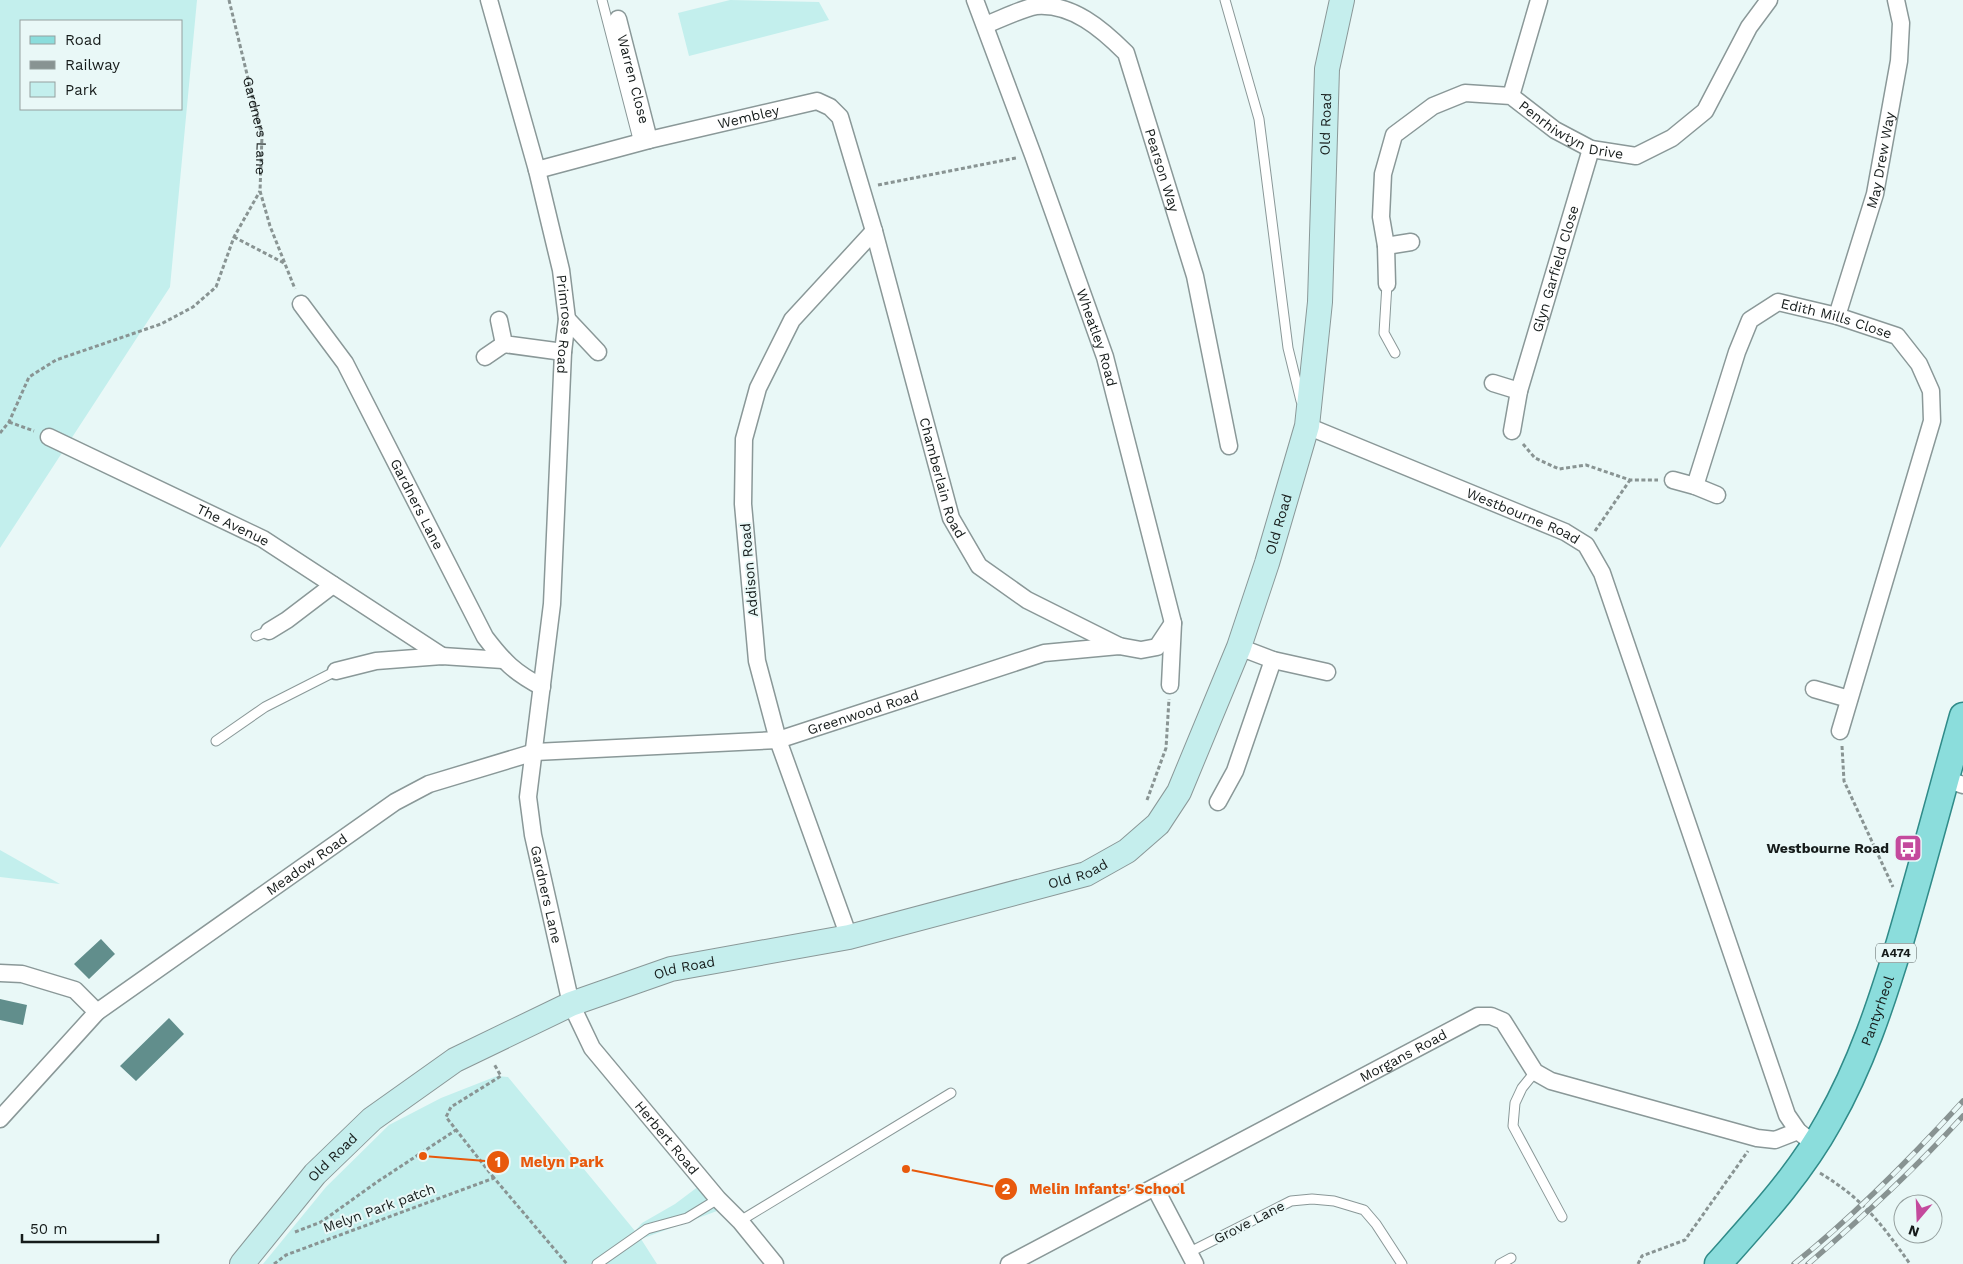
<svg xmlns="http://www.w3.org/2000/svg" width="1963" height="1264" font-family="'Work Sans',sans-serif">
	<rect width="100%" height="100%" fill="#e9f8f7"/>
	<!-- green -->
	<path fill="#c3efed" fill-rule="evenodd" d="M0 0H197L170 287 0 548ZM21 21H181V109H21Z
		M730 0 819 2 829 20 689 56 678 13Z
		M0 850 60 884 0 877Z
		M497 1076 508 1077 635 1231 642 1223 675 1204 699 1186 717 1211 641 1239 657 1264H263L326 1187 389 1125 441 1098Z"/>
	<!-- building -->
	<path fill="#618e8c" d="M101 939 115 954 89 979 74 964Z
		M0 999 27 1005 23 1025 0 1020Z
		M169 1018 184 1034 136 1081 120 1066Z"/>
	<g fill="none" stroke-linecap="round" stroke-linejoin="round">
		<defs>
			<path id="lane" d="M602 0 639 143
				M1225 0 1259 119 1288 348 1301 401
				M1387 284 1384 333 1395 353
				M256 636 269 631
				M216 741 265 707 336 671
				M1535 1072 1522 1088 1515 1103 1513 1126 1562 1217
				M740 1221 951 1093
				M1188 1253 1291 1201 1312 1199 1334 1201 1364 1210 1376 1224 1402 1264
				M597 1264 647 1229 687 1218 718 1199
				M1500 1264 1511 1258"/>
			<g id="street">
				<path id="s2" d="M489 0 537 170 561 270 567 319 563 352 552 604 528 797 533 835 571 1004 592 1048 718 1199 740 1221 775 1264"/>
				<path id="s3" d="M975 0 1033 155 1105 357 1173 623 1170 685"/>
				<path id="s4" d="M618 19 649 140"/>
				<path id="s5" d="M985 25C999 20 1023 8 1036 6 1072 3 1102 29 1126 53L1195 276 1229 446"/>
				<path d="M1511 96 1539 0"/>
				<path id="s6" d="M537 170 649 140 817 101 830 107 840 117 874 231 951 518 979 566 1027 600 1119 646"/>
				<path d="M1386 246 1411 242"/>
				<path id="s7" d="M1387 284 1386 246 1381 217 1383 174 1394 135 1433 106 1465 93 1511 96 1555 130 1591 149 1636 156 1672 138 1705 111 1749 27 1769 0"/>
				<path id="s8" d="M301 304 345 363 485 637C504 662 514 672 542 687"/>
				<path id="s9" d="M1837 316 1875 194 1899 61 1901 23 1896 0"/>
				<path d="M567 319 598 352"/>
				<path d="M499 320 504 344 563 352"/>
				<path d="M485 357 504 344"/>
				<path d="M1493 383 1519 391"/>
				<path id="s10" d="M1307 426 1565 532 1586 545 1602 573 1787 1115 1798 1131 1814 1144"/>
				<path id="s11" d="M1512 431 1519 391 1591 149"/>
				<path id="s12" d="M49 437 263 539 442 656"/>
				<path d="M1673 480 1695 486 1717 495"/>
				<path id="s13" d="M1695 486 1737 352 1750 320 1778 302 1837 316 1897 336 1919 364 1931 391 1932 421 1840 731"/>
				<path d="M269 631 287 620 333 585"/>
				<path d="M1239 647 1273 660 1327 672"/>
				<path d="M336 671 376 661 442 656 503 660"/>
				<path d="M1814 689 1849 699"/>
				<path d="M1945 779 1963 785"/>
				<path d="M1218 802 1235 771 1273 660"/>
				<path d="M849 937 778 740 757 661 743 504 744 439 758 388 792 320 874 231"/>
				<path d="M0 973 22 974 75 990 97 1012"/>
				<path id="s14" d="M0 1119 97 1012 395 802 429 784 535 752 778 740 1044 653 1119 646 1141 650 1157 647 1173 623"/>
				<path d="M1155 1188 1195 1264"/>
				<path id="s15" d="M1009 1264 1478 1016H1491L1503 1021 1535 1072 1551 1081 1757 1138 1775 1140 1798 1131"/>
			</g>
			<g id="secondary">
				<path id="s16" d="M242 1264 315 1174 372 1119 455 1060 571 1004 671 969 849 937 1086 874 1127 851 1158 824 1179 792 1239 647 1267 563 1307 426 1320 302 1327 69 1342 0"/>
			</g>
			<g id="primary">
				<path id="s17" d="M1718 1264C1758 1219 1800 1174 1829 1121 1861 1065 1881 1004 1900 942 1922 867 1942 791 1963 716"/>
			</g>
		</defs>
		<!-- lane casing -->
		<use href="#lane" stroke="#8a9898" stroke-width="11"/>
		<!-- street casing -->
		<use href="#street" stroke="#8a9898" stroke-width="19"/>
		<!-- secondary casing -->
		<use href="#secondary" stroke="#8a9898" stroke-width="26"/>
		<!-- primary casing -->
		<use href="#primary" stroke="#308b89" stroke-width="29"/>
		<!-- path -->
		<g stroke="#899493" stroke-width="3" stroke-dasharray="4 2.5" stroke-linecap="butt">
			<path id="s1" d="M229 0 262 136 260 191 270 226 295 289"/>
			<path d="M878 185 1016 158"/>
			<path d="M234 237 284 263"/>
			<path d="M9 422 34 431"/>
			<path d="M0 433 9 422 29 377 56 360 161 324 193 307 216 287 234 237 260 191"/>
			<path d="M1523 444 1535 458 1559 469 1586 465 1630 480H1658"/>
			<path d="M1595 531 1630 480"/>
			<path d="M1842 746 1844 781 1893 887"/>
			<path d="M1147 800 1166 748 1169 699"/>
			<path d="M1820 1173C1863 1199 1881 1223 1910 1264"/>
			<path d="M494 1178 446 1117 451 1107 501 1076 494 1064"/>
			<path d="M295 1232 321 1222 377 1182 456 1130"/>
			<path d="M274 1264 286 1255 494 1178 567 1264"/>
			<path d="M1638 1264 1642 1256 1685 1240 1748 1151"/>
		</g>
		<!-- lane -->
		<use href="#lane" stroke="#fff" stroke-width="9"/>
		<!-- street -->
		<use href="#street" stroke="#fff" stroke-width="16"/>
		<!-- secondary -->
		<use href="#secondary" stroke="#c5eeed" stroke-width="24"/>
		<!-- primary -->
		<use href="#primary" stroke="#8bdddc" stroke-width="26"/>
		<defs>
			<path id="rail" d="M1794 1264C1855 1215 1910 1159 1963 1101
				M1808 1264C1862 1218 1915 1169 1963 1116"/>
		</defs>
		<!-- rail casing -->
		<use href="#rail" stroke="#889392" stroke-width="5.5"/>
		<!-- rail -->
		<use href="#rail" stroke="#e9f8f7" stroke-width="4" stroke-dasharray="11" stroke-linecap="butt"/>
	</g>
	<!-- icons -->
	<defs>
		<symbol id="bus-square" viewBox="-11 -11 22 22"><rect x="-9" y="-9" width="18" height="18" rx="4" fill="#c44a9d" stroke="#e9f8f7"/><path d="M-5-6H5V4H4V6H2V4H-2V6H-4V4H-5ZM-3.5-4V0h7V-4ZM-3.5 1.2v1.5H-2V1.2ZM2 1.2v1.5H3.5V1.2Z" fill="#fff"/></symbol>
	</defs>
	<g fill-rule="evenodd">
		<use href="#bus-square" x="1892" y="832" width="32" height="32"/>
	</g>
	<g text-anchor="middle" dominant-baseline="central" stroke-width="4" stroke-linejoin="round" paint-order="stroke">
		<!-- shield labels -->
		<rect fill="#e9f8f7" stroke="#555e5d" stroke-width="1" x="1876" y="943.5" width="40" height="19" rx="4"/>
		<g font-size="12" font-weight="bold" fill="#161c1b">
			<text x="1896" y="953">A474</text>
		</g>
		<!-- street labels -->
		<g font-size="14" fill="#161c1b" stroke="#e9f8f7">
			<text stroke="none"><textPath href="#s4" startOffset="62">Warren Close</textPath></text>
			<text stroke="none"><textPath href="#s6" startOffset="218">Wembley</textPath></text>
			<text stroke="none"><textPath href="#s16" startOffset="1775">Old Road</textPath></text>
			<text stroke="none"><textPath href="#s1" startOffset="129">Gardners Lane</textPath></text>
			<text stroke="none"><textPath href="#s7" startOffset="351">Penrhiwtyn Drive</textPath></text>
			<text stroke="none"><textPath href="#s9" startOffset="162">May Drew Way</textPath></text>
			<text stroke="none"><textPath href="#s5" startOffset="282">Pearson Way</textPath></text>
			<text stroke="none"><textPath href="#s11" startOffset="168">Glyn Garfield Close</textPath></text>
			<text stroke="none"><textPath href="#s13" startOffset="269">Edith Mills Close</textPath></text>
			<text stroke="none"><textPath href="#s2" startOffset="334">Primrose Road</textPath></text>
			<text stroke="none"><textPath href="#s3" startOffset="359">Wheatley Road</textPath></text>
			<text stroke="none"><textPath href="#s6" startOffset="692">Chamberlain Road</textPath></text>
			<text stroke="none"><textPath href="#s8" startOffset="232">Gardners Lane</textPath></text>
			<text stroke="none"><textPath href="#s10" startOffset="234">Westbourne Road</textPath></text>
			<text stroke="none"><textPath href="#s16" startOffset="1370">Old Road</textPath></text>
			<text stroke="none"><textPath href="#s12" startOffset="204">The Avenue</textPath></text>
			<text transform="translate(749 570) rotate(-95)">Addison Road</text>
			<text stroke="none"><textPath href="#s14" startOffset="991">Greenwood Road</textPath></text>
			<text stroke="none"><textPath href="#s14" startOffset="401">Meadow Road</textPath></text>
			<text stroke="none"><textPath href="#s16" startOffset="950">Old Road</textPath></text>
			<text stroke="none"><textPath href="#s2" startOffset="908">Gardners Lane</textPath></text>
			<text stroke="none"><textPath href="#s16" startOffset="545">Old Road</textPath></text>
			<text stroke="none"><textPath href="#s17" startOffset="302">Pantyrheol</textPath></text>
			<text stroke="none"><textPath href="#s15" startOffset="446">Morgans Road</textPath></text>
			<text stroke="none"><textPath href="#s2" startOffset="1186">Herbert Road</textPath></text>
			<text stroke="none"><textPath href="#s16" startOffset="140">Old Road</textPath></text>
			<text transform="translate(379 1208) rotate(-20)">Melyn Park patch</text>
			<text transform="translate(1249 1222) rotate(-27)">Grove Lane</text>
		</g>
		<!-- poi labels -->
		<g font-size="14" font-weight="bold" fill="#161c1b" stroke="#e9f8f7" text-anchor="end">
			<text x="1889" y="848">Westbourne Road</text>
		</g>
	</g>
	<!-- callouts -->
	<path fill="none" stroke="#e8590c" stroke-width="2" d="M423 1156L498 1162M906 1169L1006 1189"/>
	<g fill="#e8590c" stroke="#e9f8f7" stroke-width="2">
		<circle cx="423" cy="1156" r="5"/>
		<circle cx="906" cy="1169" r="5"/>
		<circle cx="498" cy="1162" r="12"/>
		<circle cx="1006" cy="1189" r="12"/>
	</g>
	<g font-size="15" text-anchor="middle" font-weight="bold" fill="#fff">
		<text x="498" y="1167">1</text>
		<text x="1006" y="1194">2</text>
	</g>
	<g font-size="15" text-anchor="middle" font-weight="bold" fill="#e8590c" stroke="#e9f8f7" stroke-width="4" stroke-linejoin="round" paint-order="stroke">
		<text x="562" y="1167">Melyn Park</text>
		<text x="1107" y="1194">Melin Infants' School</text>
	</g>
	<!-- legend -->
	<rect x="20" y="20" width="162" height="90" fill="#e9f8f7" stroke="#95a09f"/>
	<rect x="30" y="36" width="25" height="8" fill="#8bdddc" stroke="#95a09f"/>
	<text x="65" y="45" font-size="15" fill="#161c1b">Road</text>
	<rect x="30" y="61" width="25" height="8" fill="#889392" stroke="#95a09f"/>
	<text x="65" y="70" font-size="15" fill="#161c1b">Railway</text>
	<rect x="30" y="82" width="25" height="15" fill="#c3efed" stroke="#95a09f"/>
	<text x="65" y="95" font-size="15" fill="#161c1b">Park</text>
	<!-- north arrow -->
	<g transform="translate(1918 1219) rotate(199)"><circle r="24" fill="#e9f8f7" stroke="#95a09f"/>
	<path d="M0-4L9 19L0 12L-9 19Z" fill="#c44a9d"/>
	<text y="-8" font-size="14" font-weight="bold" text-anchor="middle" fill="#161c1b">N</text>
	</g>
	<!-- scale -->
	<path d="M22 1234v8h136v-8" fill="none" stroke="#161c1b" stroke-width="2.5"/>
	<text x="30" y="1234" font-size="15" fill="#161c1b" stroke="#e9f8f7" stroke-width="4" paint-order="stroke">50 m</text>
</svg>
